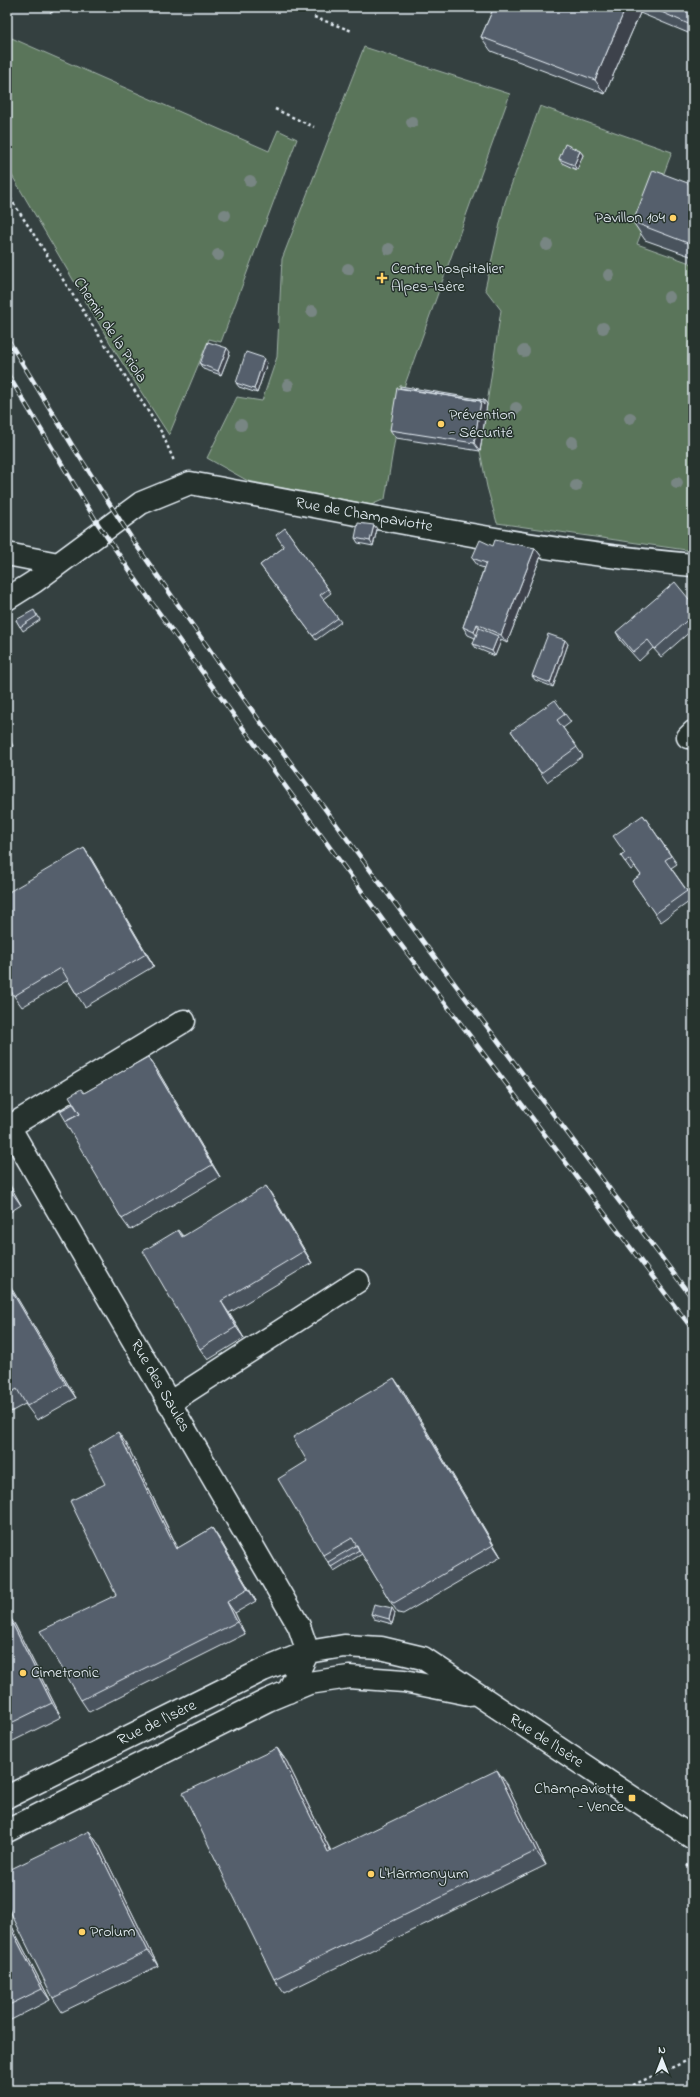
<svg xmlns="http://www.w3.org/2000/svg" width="700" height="2097" font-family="'Indie Flower',sans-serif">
	<rect width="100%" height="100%" fill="#344040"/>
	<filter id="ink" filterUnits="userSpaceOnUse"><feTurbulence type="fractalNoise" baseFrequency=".025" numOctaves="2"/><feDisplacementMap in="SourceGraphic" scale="8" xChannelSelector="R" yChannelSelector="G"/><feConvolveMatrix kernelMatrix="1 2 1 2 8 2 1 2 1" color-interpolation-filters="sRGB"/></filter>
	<g filter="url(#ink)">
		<!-- green -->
		<path fill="#5a745a" stroke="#a1b2a9" d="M7 36 269 151 278 130 297 139 221 342 209 339 169 435 116 353 7 167Z
			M364 47 510 94 403 390 385 499 371 505 248 481 207 458 237 397 262 401 277 357 282 259Z
			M540 106 672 152 637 244 693 264V551L497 523 487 487 480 451 501 310 485 289 505 202Z"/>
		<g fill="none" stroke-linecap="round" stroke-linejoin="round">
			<defs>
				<path id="minor" d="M7 554 58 564
					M7 599 34 582 141 503 190 483C357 513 524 550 693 565
					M688 737 693 732
					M7 1123 299 1626 308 1652 288 1692
					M9 1127 184 1021
					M169 1403 358 1281
					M7 1797 263 1670 308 1652 344 1646 381 1648 423 1658 693 1838
					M7 1831 268 1700 309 1683 349 1677 404 1681 469 1694"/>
			</defs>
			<!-- minor casing -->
			<use href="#minor" stroke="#e8f1f8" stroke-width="25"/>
			<!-- path -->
			<path stroke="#e8f1f8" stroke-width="2.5" stroke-dasharray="3 3" stroke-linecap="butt" d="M51 13 54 7
				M314 17 352 31
				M275 109 314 127
				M7 193 162 433 174 461
				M687 1865 693 1871
				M622 2090 693 2058"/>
			<!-- minor -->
			<use href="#minor" stroke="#26332d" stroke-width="22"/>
			<defs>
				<path id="rail" d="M7 338 72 445 134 542 259 720 439 963 693 1299
					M7 373 98 524 152 603 398 941 693 1330"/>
			</defs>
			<!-- rail casing -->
			<use href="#rail" stroke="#e8f1f8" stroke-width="4.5"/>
			<!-- rail -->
			<use href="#rail" stroke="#26332d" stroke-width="3" stroke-dasharray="9" stroke-linecap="butt"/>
		</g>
		<!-- trees -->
		<g fill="#788683">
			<circle cx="412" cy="122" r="6"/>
			<circle cx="250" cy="181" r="6"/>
			<circle cx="225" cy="215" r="6"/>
			<circle cx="547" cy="245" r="6"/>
			<circle cx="389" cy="249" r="6"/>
			<circle cx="218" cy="255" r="6"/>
			<circle cx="348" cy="269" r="6"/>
			<circle cx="609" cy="275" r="6"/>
			<circle cx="669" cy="297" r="6"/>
			<circle cx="312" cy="311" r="6"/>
			<circle cx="603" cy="328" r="6"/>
			<circle cx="524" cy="351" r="6"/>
			<circle cx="288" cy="385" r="6"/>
			<circle cx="516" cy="408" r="6"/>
			<circle cx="630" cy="418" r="6"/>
			<circle cx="241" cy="425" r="6"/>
			<circle cx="572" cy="442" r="6"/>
			<circle cx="677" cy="483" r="6"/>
			<circle cx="576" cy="486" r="6"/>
		</g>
		<!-- wall -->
		<path fill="#49525d" stroke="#e8f1f8" d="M494 7H693V35L640 13 605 94 491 51 481 37Z
			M580 151 583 155 577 170 562 163 559 159Z
			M693 185V257L645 240 633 222Z
			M230 352 221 375 203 369 200 364Z
			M267 363 257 393 239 387 236 383Z
			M484 400 487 404 480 451 396 438 390 430Z
			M374 525 377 529 373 546 358 543 355 538Z
			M285 528 331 593 323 599 341 622 316 640 260 565 284 547Z
			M493 546 535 548 541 556 507 643 501 640 495 656 476 648 473 644 475 638 468 635 463 627 484 568 478 566 472 558Z
			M693 604V629L661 657 653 648 639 661 621 641 616 632Z
			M37 614 40 620 23 631 16 620Z
			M568 644 553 687 535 680 532 676Z
			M565 714 571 722 563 728 583 756 547 782 511 731Z
			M7 734 13 746 7 749Z
			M643 815 677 864 671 868 693 899 661 922 632 881 641 875 635 867 631 870 621 856 625 853Z
			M84 848 92 860 154 966 85 1007 77 995 68 980 22 1007 14 996Z
			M148 1057 156 1068 220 1177 130 1230 122 1219 66 1121 73 1104 84 1093Z
			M7 1180 21 1205 7 1214Z
			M274 1198 312 1263 229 1313 244 1338 208 1360 200 1349 178 1230 183 1236Z
			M7 1281 76 1398 37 1420 25 1404 7 1414Z
			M402 1389 501 1557 403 1614 398 1613 390 1601 362 1554 334 1571 323 1555 307 1461Z
			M126 1443 178 1548 212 1528 220 1540 256 1601 235 1613 245 1634 89 1712 81 1700 116 1595 105 1484Z
			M7 1613 15 1625 61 1717 7 1744Z
			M395 1613 392 1624 374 1619 371 1614Z
			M277 1748 287 1762 331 1851 507 1784 546 1865 284 1993 274 1979Z
			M89 1831 99 1845 158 1966 62 2012 53 1998Z
			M7 1917 50 2000 7 2022Z"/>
		<!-- shaded-wall -->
		<path fill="#3c424c" stroke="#e8f1f8" d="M626 7H636L640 13 605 94 595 80Z
			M580 151 583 155 577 170 574 165Z
			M227 348 230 352 221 375 218 371Z
			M264 358 267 363 257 393 254 389Z
			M484 400 487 404 480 451 474 443 481 401Z
			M374 525 377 529 373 546 370 541Z
			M535 548 541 556 507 643 501 635Z
			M477 624 482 633 480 640 474 632Z
			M498 636 501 641 495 656 492 651Z
			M565 640 568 644 553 687 550 683Z
			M84 848 92 860 154 966 146 954Z
			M148 1057 156 1068 220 1177 212 1165Z
			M7 1180 21 1205 13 1194 7 1183Z
			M266 1186 274 1198 312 1263 304 1251Z
			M7 1281 9 1284 76 1398 66 1384 7 1283Z
			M221 1301 229 1313 244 1338 236 1327Z
			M394 1378 402 1389 501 1557 493 1545Z
			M118 1432 126 1443 184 1561 176 1549Z
			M212 1528 220 1540 256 1601 248 1589Z
			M227 1602 235 1613 245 1634 237 1622Z
			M392 1608 395 1613 392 1624 389 1619Z
			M7 1613 15 1625 61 1717 52 1703Z
			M277 1748 287 1762 338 1866 328 1852Z
			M497 1770 507 1784 546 1865 536 1851Z
			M89 1831 99 1845 158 1966 148 1951Z
			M7 1917 50 2000 42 1989 7 1921Z"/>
		<!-- building -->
		<path fill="#555f6c" stroke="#e8f1f8" d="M494 7H626L595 80 481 37Z
			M650 7H693V26Z
			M565 144 580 151 574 165 559 159Z
			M653 170 693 185V245L633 222Z
			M208 342 227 348 218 371 200 364Z
			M246 352 264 358 254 389 236 383Z
			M400 386 484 400V405L481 401 400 388Z
			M397 388 481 401 474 443 390 430Z
			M358 523 374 525 370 541 355 538Z
			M285 528 328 589 320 595 338 618 313 636 260 565 284 547 276 535Z
			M480 540 493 546 495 540 535 548 501 635 477 624 474 632 463 627 486 563 472 558Z
			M675 582 693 604V615L655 649 648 640 633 652 616 632Z
			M34 610 37 616 20 627 16 620Z
			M479 628 498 636 492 651 473 644Z
			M548 634 565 640 550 683 532 676Z
			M555 700 565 714 557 720 577 747 541 773 511 731Z
			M7 735 10 741 7 743Z
			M643 815 671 856 665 860 687 891 655 914 632 881 641 875 629 859 625 862 621 856 625 853 613 836Z
			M84 848 146 954 77 995 61 968 14 996 7 984V893Z
			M148 1057 212 1165 122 1219 65 1122 80 1114 69 1096 81 1089 84 1093Z
			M73 1104 80 1114 66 1121 60 1111Z
			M7 1183 13 1194 7 1197Z
			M266 1186 304 1251 221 1301 236 1327 200 1349 143 1251 178 1230 182 1237Z
			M7 1283 66 1384 27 1406 17 1389 7 1395Z
			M394 1378 493 1545 394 1603 390 1601 352 1538 323 1555 278 1479 307 1461 293 1437Z
			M118 1432 176 1549 212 1528 248 1589 227 1602 237 1622 81 1700 40 1631 116 1595 70 1501 105 1484 88 1450Z
			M357 1545 359 1550 331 1567 328 1562Z
			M374 1604 392 1608 389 1619 371 1614Z
			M7 1613 52 1703 7 1725Z
			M277 1748 328 1852 497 1770 536 1851 274 1979 183 1793Z
			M89 1831 148 1951 53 1998 7 1905V1871Z
			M7 1921 42 1989 7 2006Z"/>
	</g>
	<!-- markers -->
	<g fill="#ffd166" stroke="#26332d" stroke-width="1.5">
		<circle cx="673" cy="218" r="4"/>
		<path d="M380 272h4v4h4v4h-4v4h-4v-4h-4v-4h4z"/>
		<circle cx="441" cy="424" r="4"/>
		<circle cx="23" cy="1673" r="4"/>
		<rect x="628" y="1794" width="8" height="8" rx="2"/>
		<circle cx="371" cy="1874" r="4"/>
		<circle cx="82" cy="1932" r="4"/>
	</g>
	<g text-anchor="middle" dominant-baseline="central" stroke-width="3" stroke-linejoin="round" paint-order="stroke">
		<!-- poi labels -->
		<g font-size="16" fill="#e8f1f8" stroke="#26332d" text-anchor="start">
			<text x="665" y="218" text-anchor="end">Pavillon 104</text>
			<text x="391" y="269">Centre hospitalier<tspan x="391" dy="18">Alpes-Isère</tspan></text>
			<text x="449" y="415">Prévention<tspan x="449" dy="18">- Sécurité</tspan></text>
			<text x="31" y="1673">Cimetronic</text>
			<text x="624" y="1789" text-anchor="end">Champaviotte<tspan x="624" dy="18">– Vence</tspan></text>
			<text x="379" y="1874">L'Harmonyum</text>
			<text x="90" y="1932">Prolum</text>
		</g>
		<!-- street labels -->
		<g font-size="16" fill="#e8f1f8" stroke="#26332d">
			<text transform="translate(110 330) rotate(57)">Chemin de la Priola</text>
			<text transform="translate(364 515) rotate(10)">Rue de Champaviotte</text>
			<text transform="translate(160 1386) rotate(60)">Rue des Saules</text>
			<text transform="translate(157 1723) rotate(-26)">Rue de l'Isère</text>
			<text transform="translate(546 1741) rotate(33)">Rue de l'Isère</text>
		</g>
	</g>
	<!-- margin -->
	<rect width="700" height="2097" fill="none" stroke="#26332d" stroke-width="24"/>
	<rect x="12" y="12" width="676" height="2073" fill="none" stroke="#e8f1f8" stroke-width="1.5" filter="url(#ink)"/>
	<!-- north arrow -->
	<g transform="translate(662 2059)" stroke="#26332d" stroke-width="3" paint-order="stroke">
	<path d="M0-3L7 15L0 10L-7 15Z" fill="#e8f1f8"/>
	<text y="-6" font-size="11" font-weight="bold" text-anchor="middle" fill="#e8f1f8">N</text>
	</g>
</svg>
